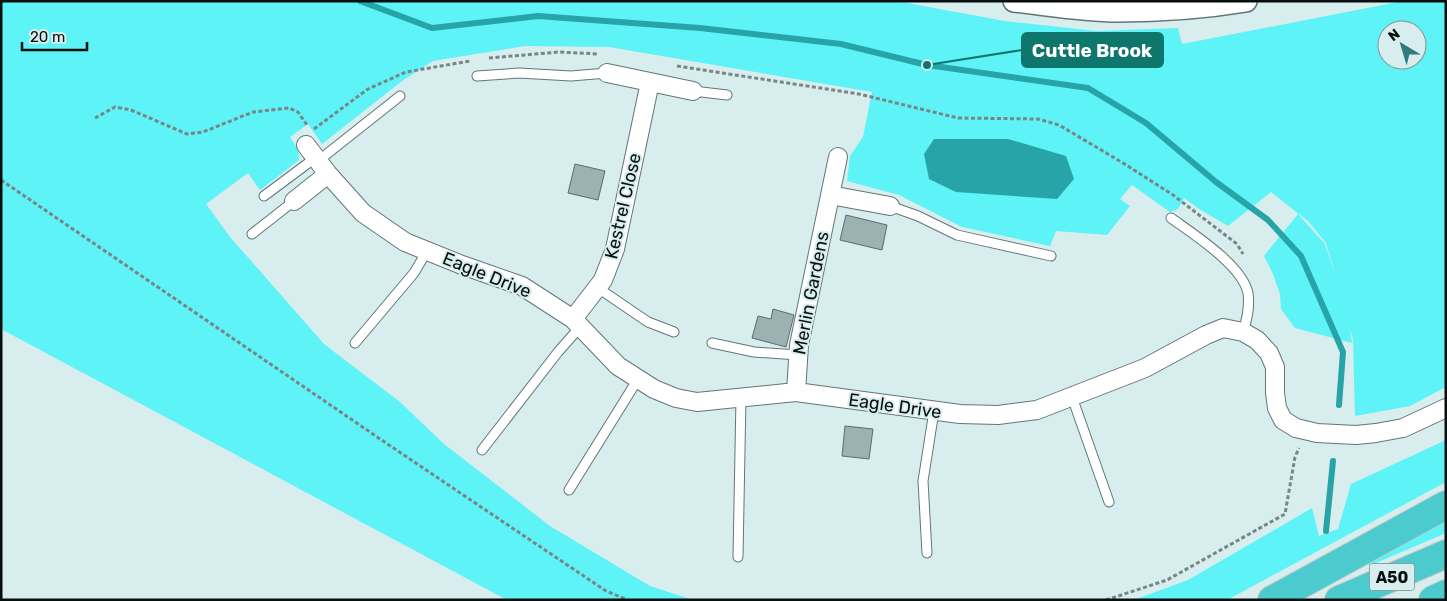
<svg xmlns="http://www.w3.org/2000/svg" width="1447" height="601" font-family="Rubik,sans-serif">
	<rect width="100%" height="100%" fill="#d8edee"/>
	<!-- green -->
	<path fill="#5df3f7" fill-rule="evenodd" d="M1 1H896L1005 21 1097 31 1178 28 1182 44 1403 1H1446V387L1410 406 1355 416 1353 339 1350 330 1352 343 1295 328 1281 309 1280 294 1273 274 1264 256 1298 214 1325 244 1335 274 1326 243 1309 222 1271 192 1228 226 1199 209 1184 198 1178 209 1170 212 1132 185 1120 199 1130 206 1107 235 1056 231 1050 246 962 227 899 195 847 181 850 156 863 137 872 92 609 47 525 46 433 61 402 81 322 144 308 124 290 137 298 149 299 160 260 190 248 173 206 204 230 237 324 344 400 402 444 444 550 526 650 586 693 600H507L1 329ZM1387 30H1417V60H1387Z
		M1446 440V482L1227 600H1134L1188 580 1312 508 1319 536 1338 529 1351 484Z
		M1446 515V533L1369 566 1365 559Z"/>
	<!-- water -->
	<path fill="#27a4a7" d="M934 139H1008L1066 156 1074 179 1057 199 956 192 929 179 924 154Z"/>
	<g fill="none" stroke-linecap="round" stroke-linejoin="round">
		<!-- stream -->
		<path stroke="#27a4a7" stroke-width="6" d="M360 1 432 28 538 16 700 28 841 44 927 65 1088 88 1146 123 1216 182 1268 220 1301 256 1343 352 1339 405
			M1326 531 1333 461"/>
	</g>
	<!-- building -->
	<path fill="#9cb1b1" stroke="#5a6d6d" d="M575 164 605 171 598 200 568 193Z
		M846 215 887 225 882 250 840 240Z
		M773 309 794 315 786 347 752 338 758 316 771 319Z
		M845 426 873 429 869 459 842 456Z"/>
	<g fill="none" stroke-linecap="round" stroke-linejoin="round">
		<defs>
			<path id="service" d="M477 76 519 73 571 76 607 73
				M693 91 727 95
				M318 161 400 96
				M264 196 315 158
				M890 206 918 216 957 235 1051 256
				M1171 218C1193 234 1242 265 1248 293 1250 307 1247 319 1243 332
				M252 234 294 201
				M598 288 648 322 674 332
				M355 343 414 273 427 251
				M712 343 754 352 798 355
				M1072 397 1109 502
				M482 450 558 352 580 327
				M569 490 638 379
				M927 553 923 481 934 411
				M738 557 741 397"/>
			<path id="minor" d="M607 73 693 91
				M306 145 328 174 363 213 405 242 462 265 522 286 573 319 618 366 654 389 676 398 697 402 796 392 960 414 998 415 1037 410 1145 368 1206 335 1223 328 1243 332 1257 340 1269 353 1275 367V393L1277 408 1283 420 1296 428 1317 433 1356 435 1376 433 1403 428 1446 408
				M830 195 890 206
				M294 201 328 174
				M573 319 603 280 615 249 650 82
				M796 392 799 345 838 157"/>
			<path id="tertiary" d="M1014 1C1049 5 1083 11 1118 11 1160 11 1204 8 1246 1"/>
			<path id="trunk" d="M1272 600 1446 505
				M1339 600 1446 554
				M1433 600 1446 594"/>
		</defs>
		<!-- service casing -->
		<use href="#service" stroke="#637677" stroke-width="11"/>
		<!-- minor casing -->
		<use href="#minor" stroke="#637677" stroke-width="20"/>
		<!-- tertiary casing -->
		<use href="#tertiary" stroke="#637677" stroke-width="24"/>
		<!-- trunk casing -->
		<use href="#trunk" stroke="#c9caca" stroke-width="30"/>
		<!-- path -->
		<path stroke="#778686" stroke-width="3" stroke-dasharray="4 2.5" stroke-linecap="butt" d="M489 58 559 52 599 54
			M677 66 859 94 958 118 1038 119 1059 125 1123 163 1173 195 1237 244 1243 254
			M95 118 115 107 131 110 187 134 203 132 253 112 289 108 298 112 307 125
			M314 129 368 89 406 72 470 61
			M1 180 386 443 606 591 628 600
			M1106 600 1167 580 1285 514 1295 457 1299 448"/>
		<!-- service -->
		<use href="#service" stroke="#fff" stroke-width="9"/>
		<!-- minor -->
		<use href="#minor" stroke="#fff" stroke-width="18"/>
		<!-- tertiary -->
		<use href="#tertiary" stroke="#fff" stroke-width="21"/>
		<!-- trunk -->
		<use href="#trunk" stroke="#4ccbce" stroke-width="28"/>
	</g>
	<g text-anchor="middle" dominant-baseline="central" stroke-width="4" stroke-linejoin="round" paint-order="stroke">
		<!-- shield labels -->
		<rect fill="#d8edee" stroke="#465252" stroke-width="1" x="1369.5" y="563.5" width="45" height="27" rx="4"/>
		<g font-size="16" font-weight="bold" fill="#080f0f">
			<text x="1392" y="577">A50</text>
		</g>
		<!-- street labels -->
		<g font-size="18" fill="#080f0f" stroke="#d8edee">
			<text transform="translate(623 206) rotate(-77)">Kestrel Close</text>
			<text transform="translate(487 275) rotate(22)">Eagle Drive</text>
			<text transform="translate(811 293) rotate(-79)">Merlin Gardens</text>
			<text transform="translate(895 406) rotate(8)">Eagle Drive</text>
		</g>
	</g>
	<!-- callouts -->
	<path fill="none" stroke="#0f766e" stroke-width="2" d="M927 65L1022 50"/>
	<circle fill="#0f766e" stroke="#d8edee" stroke-width="2" cx="927" cy="65" r="5"/>
	<rect fill="#0f766e" stroke="#0f766e" stroke-width="2" x="1022" y="33" width="141" height="34" rx="5"/>
	<g font-size="19" text-anchor="middle" font-weight="bold" fill="#fff">
		<text x="1092" y="57">Cuttle Brook</text>
	</g>
	<!-- border -->
	<rect width="1447" height="601" fill="none" stroke="#080f0f" stroke-width="5"/>
	<!-- north arrow -->
	<g transform="translate(1402 45) rotate(322)"><circle r="24" fill="#d8edee" stroke="#859495"/>
	<path d="M0-4L9 19L0 12L-9 19Z" fill="#327b7d"/>
	<text y="-8" font-size="14" font-weight="bold" text-anchor="middle" fill="#080f0f">N</text>
	</g>
	<!-- scale -->
	<path d="M22 42v8h65v-8" fill="none" stroke="#080f0f" stroke-width="2.5"/>
	<text x="30" y="42" font-size="15" fill="#080f0f" stroke="#d8edee" stroke-width="4" paint-order="stroke">20 m</text>
</svg>
